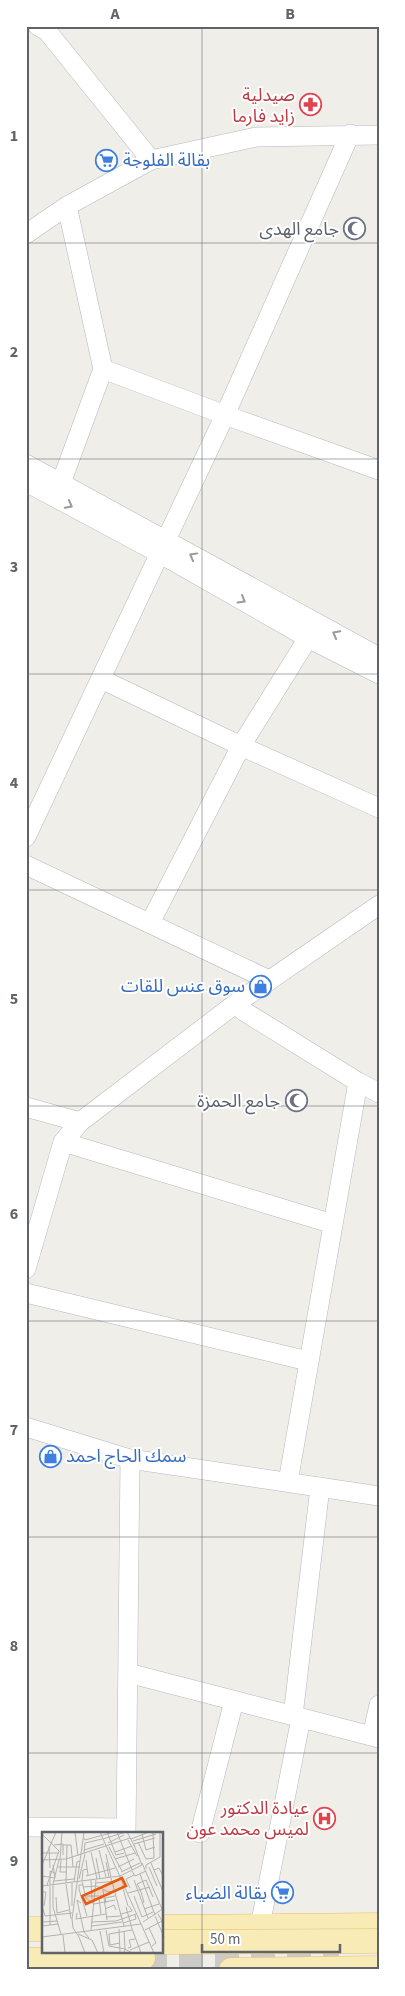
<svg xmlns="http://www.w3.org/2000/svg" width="405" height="1996" font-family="'Source Sans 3','Noto Sans Arabic',sans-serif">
	<rect width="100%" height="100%" fill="#f0eee9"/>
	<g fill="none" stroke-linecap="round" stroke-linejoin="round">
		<!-- major-tunnel -->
		<path stroke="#cccbc8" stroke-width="24" stroke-dasharray="24 12" stroke-linecap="butt" d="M143 1958 339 1957"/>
		<defs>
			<path id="minor" d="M38 26 47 31 151 160
				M26 234 67 206 151 160 256 137 379 135
				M103 369 225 415 379 470
				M26 464 379 657
				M26 482 159 553 308 638 379 674
				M61 483 103 369 67 206
				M101 679 241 746 379 808
				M26 837 225 415 350 134
				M26 865 269 980
				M150 923 241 746 308 638
				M235 1004 245 1012 358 1082 379 1093
				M26 1107 80 1122
				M63 1142 333 1224
				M26 1269 63 1142 80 1122 235 1004 379 905
				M26 1293 308 1361
				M26 1427 130 1459 379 1496
				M288 1482 358 1082
				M128 1673 379 1738
				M293 1716 320 1487
				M372 1736 379 1705
				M26 1827 126 1828
				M200 1833 234 1701
				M126 1834 130 1459
				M260 1926 301 1718"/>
			<path id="major" d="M162 1927 379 1925
				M26 1929H44
				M26 1960 143 1958
				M231 1970 379 1968"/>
		</defs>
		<!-- minor casing -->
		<use href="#minor" stroke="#b5b8bb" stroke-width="20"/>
		<!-- major casing -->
		<use href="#major" stroke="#e5c06d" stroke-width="25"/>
		<!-- minor -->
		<use href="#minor" stroke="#fff" stroke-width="19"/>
		<!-- major -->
		<use href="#major" stroke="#f8ebb6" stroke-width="24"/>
		<defs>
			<path id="major-bridge" d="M162 1942 379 1941"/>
		</defs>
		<!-- major-bridge casing -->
		<use href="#major-bridge" stroke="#e5c06d" stroke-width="25" stroke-linecap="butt"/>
		<!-- major-bridge -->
		<use href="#major-bridge" stroke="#f8ebb6" stroke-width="24"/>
	</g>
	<!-- one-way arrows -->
	<defs><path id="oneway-chevron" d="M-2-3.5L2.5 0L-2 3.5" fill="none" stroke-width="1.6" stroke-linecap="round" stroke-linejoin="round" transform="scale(1.25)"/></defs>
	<g stroke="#989a9c">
		<use href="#oneway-chevron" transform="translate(69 505) rotate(28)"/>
		<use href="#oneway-chevron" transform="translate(193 556) rotate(-151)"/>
		<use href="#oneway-chevron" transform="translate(242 600) rotate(30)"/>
		<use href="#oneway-chevron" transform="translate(336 634) rotate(-152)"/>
	</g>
	<!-- grid -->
	<path fill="none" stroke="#606367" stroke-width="1" stroke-opacity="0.55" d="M202 26V1970M26 243H379M26 459H379M26 674H379M26 890H379M26 1106H379M26 1321H379M26 1537H379M26 1753H379"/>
	<!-- icons -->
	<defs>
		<symbol id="pharmacy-ring" viewBox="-11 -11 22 22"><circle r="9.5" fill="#fff" stroke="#e0444e" stroke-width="1.5"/><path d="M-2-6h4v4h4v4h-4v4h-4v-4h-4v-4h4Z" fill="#e0444e"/></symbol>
		<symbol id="supermarket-ring" viewBox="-11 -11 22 22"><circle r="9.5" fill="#fff" stroke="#3f7fe0" stroke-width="1.5"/><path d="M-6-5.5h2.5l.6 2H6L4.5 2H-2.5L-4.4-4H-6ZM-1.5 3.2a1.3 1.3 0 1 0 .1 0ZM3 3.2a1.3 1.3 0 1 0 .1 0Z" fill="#3f7fe0"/></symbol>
		<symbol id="mosque-ring" viewBox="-11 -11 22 22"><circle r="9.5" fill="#fff" stroke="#6b7280" stroke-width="1.5"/><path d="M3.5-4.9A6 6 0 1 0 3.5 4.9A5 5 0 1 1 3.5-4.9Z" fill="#6b7280"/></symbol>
		<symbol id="shop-ring" viewBox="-11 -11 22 22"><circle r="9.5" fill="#fff" stroke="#3f7fe0" stroke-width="1.5"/><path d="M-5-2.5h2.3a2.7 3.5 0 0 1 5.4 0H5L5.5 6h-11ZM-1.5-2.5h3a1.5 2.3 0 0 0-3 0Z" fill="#3f7fe0"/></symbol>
		<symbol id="hospital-ring" viewBox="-11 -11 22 22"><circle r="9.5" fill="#fff" stroke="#e0444e" stroke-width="1.5"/><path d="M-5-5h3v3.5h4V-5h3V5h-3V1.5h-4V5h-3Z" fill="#e0444e"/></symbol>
	</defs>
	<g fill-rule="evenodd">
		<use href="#pharmacy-ring" x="298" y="92" width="25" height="25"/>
		<use href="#supermarket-ring" x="94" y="148" width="25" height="25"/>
		<use href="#mosque-ring" x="342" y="216" width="25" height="25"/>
		<use href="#shop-ring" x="248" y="974" width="25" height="25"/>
		<use href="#mosque-ring" x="284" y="1088" width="25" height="25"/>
		<use href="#shop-ring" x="38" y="1444" width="25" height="25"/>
		<use href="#hospital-ring" x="312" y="1806" width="25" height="25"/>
		<use href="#supermarket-ring" x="270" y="1880" width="25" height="25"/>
	</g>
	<g text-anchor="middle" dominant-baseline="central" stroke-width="4" stroke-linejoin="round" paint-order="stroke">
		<!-- health labels -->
		<g font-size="18" fill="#be3a42" stroke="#fff" text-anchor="end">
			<text x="295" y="95">صيدلية<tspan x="295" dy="21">زايد فارما</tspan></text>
			<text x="309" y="1808">عيادة الدكتور<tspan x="309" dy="21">لميس محمد عون</tspan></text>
		</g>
		<!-- shop labels -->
		<g font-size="18" fill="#366cbe" stroke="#fff" text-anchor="start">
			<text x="123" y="160">بقالة الفلوجة</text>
			<text x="245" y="986" text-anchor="end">سوق عنس للقات</text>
			<text x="66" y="1456">سمك الحاج احمد</text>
			<text x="267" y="1893" text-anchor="end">بقالة الضياء</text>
		</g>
		<!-- worship labels -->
		<g font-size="18" fill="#5b616d" stroke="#fff" text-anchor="end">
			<text x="339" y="229">جامع الهدى</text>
			<text x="280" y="1101">جامع الحمزة</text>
		</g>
	</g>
	<!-- overview -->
	<g transform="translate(42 1832)">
		<rect width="121" height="121" fill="#f0eee9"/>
		<path fill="none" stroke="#b2b2b1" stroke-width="1" d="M33 0 36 24M58 0 112 121M65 0 74 23 82 21M75 0 90 38M85 0 93 15M0 2 17 19M100 2 104 18 113 15M42 6 43 8 72 0M61 7 84 0M89 7 107 0M86 8 95 24M91 9 114 2M96 10 104 27 112 26 111 0M66 11 82 3M92 12 113 6M12 13 21 12V23M21 13H29L31 35M7 14 8 36M67 15 80 39M42 18 62 12M57 18 64 45M49 20 55 47M73 20 90 14M0 21H16M42 21 43 11 60 7M64 22 69 45M54 26 58 47M73 27 93 21M0 28 24 27 88 6M18 28 20 0M19 28 18 40H25M44 28 46 43M64 30 67 45M100 31 120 77M109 31 122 62M0 33 14 0M16 35H38M76 35 92 27M107 35 115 54M104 37V33L118 25V0M112 38 117 36 122 46M90 39 93 44 104 39M79 40 98 31M98 42 113 83M0 44 13 46 11 33M44 44 73 36M69 46 82 94M37 47 43 22M49 48 50 67M92 48 106 86M12 49 32 47M40 49 41 38 45 37M32 50 35 30 38 29M40 50 44 66 52 72 73 68M24 51 25 13M30 51V74M54 51 75 49M11 52 17 28M24 52 29 87M5 53 17 19M8 53V39L13 41M11 53V75L19 102M41 53H37V57L45 84M80 53 86 74M0 54 78 44 100 33 92 13M8 54V93M41 55 55 54 66 60 72 59M88 56 84 47 92 43M98 57 95 52 104 48 111 65M98 57 102 70 100 71M61 58 65 88M0 60H4L2 74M86 61 108 55M43 64H61M92 64 100 85 111 80M14 65 15 81 27 78M39 71 35 68 42 100 47 106M64 71 63 66 73 64M84 75 89 93M1 77 3 84 30 81M63 77 72 73 74 78M102 77 117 72M35 81 34 87 64 82M59 82 57 67 60 66M79 82 90 79 87 74M113 84 122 105M64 85 79 84M0 90V94L16 92M0 90 15 89M49 90 74 89 94 82M101 90 122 76M81 91 94 87 93 83M50 94 80 90M89 94 99 121M107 96 114 111 110 114M77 97 78 121M49 98 54 48M64 98 67 114 83 117 82 121M103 98 120 89 116 82M58 99 62 121M82 99 83 117 90 121M36 102 50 108 56 121M21 103 23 121M0 105 99 92M37 105 43 121M37 105 31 96 30 87 42 0M78 111 68 113 67 102 90 98M86 116 89 115 87 108 93 107M88 118 107 110"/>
		<path fill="#e8590c" fill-opacity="0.15" stroke="#e8590c" stroke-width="2.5" d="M80 46 84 54 44 72 40 64Z"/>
		<rect width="121" height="121" fill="none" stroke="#606367" stroke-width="2.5"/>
	</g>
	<!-- border -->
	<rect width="405" height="1996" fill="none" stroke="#ffffff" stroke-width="55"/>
	<!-- scale -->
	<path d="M202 1944v8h138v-8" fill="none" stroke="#606367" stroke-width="2.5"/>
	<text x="210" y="1944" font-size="15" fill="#606367" stroke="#ffffff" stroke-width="4" paint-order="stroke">50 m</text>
	<rect x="28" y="28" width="350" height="1940" fill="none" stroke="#606367" stroke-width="2"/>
	<g font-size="16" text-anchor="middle" font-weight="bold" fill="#606367">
		<text x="115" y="19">A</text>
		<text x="290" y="19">B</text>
		<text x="14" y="141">1</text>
		<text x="14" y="357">2</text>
		<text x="14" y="572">3</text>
		<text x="14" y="788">4</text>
		<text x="14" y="1004">5</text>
		<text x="14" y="1219">6</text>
		<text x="14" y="1435">7</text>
		<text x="14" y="1651">8</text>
		<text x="14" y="1866">9</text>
	</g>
</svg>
